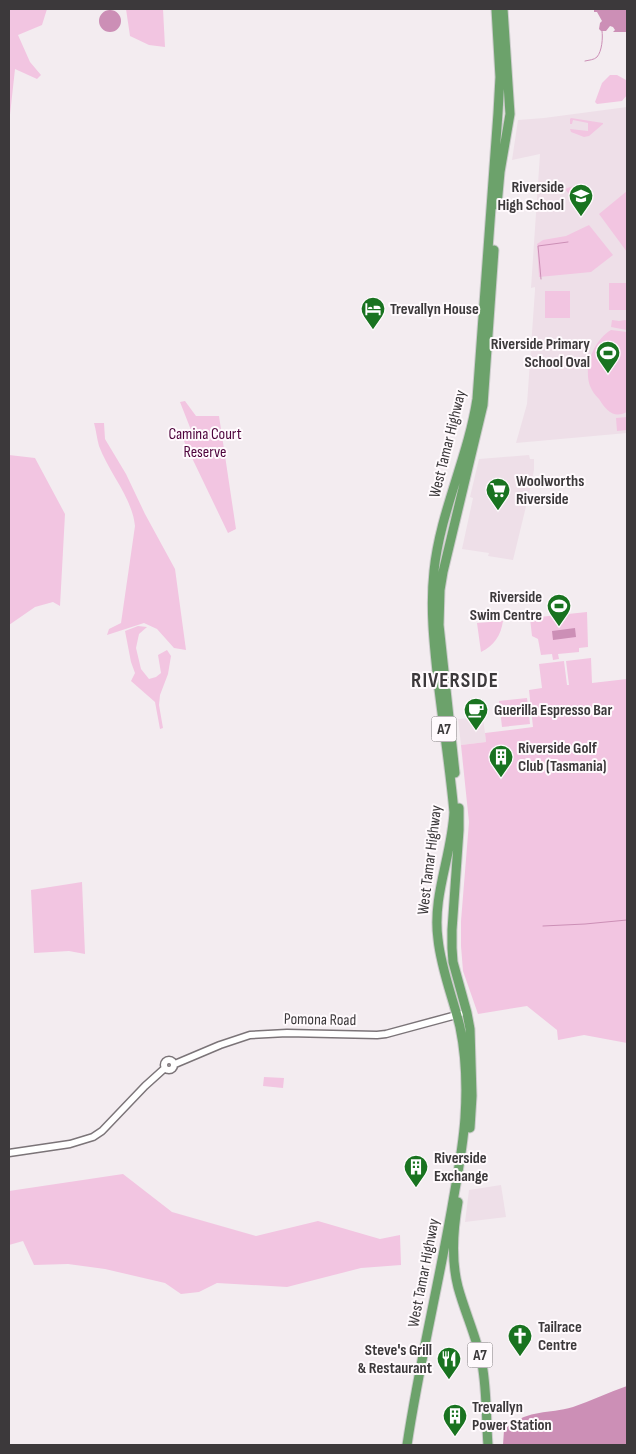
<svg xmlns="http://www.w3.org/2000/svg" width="636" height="1454" font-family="'Sofia Sans Condensed',sans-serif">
	<rect width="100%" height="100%" fill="#f3ecf0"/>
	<!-- built -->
	<path fill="#eedfe8" d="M627 107V433L516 443 527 404 535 290V287L531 288 540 154 512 160 518 120 544 118Z
		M529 455 530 459H534V470L530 490 513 560 488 556 489 553 462 549 473 498 470 497 479 459Z
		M483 717 486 742 461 745 458 719Z
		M501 1185 506 1217 465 1222 469 1190Z"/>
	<!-- green -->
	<path fill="#f2c5e1" d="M9 9H47L42 25 18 35 30 62 41 75 37 79 15 69 9 124Z
		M126 9H163L165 47 149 45 130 36Z
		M610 75H617L626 80 627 95 622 101 597 104 595 102 602 83Z
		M571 118 603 123V124L589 136 584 137 571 132 570 129 588 131V123L573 120 572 124H570V119Z
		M573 186 575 198 585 195 588 199 582 203 583 206 579 207 565 189Z
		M627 191V252L599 214Z
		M589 225 613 255 591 272 539 277 537 244 543 240 566 236Z
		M609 283H627V310H609Z
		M545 291H570V318H545Z
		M612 320 619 321 625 320 627 321V330L611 327Z
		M611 330 627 332V412C613 419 606 410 599 399 595 395 592 391 590 386 583 367 594 340 611 330Z
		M185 401 196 416H219L236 529 228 533 181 435 191 430 180 402Z
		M627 417V430L617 431 616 418Z
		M94 423H104L105 439 126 474 145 514 175 569 186 650 174 648 157 629 144 623 107 635 109 629 121 623 135 526C132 497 109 473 99 446 97 439 96 430 94 423Z
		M9 455 35 458 65 514 60 606 53 602 35 607 9 625Z
		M587 612 588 647 579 648V652L558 654 559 659 553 660 552 654 541 655 538 639 532 636 530 618Z
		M503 621C501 635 494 646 481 652L477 623Z
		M138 626 147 627 139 634 136 648 141 669 149 679 156 677 161 673 158 655 167 650 171 656 168 674 160 695 159 705 163 728 160 729 155 702 131 681 135 673 131 662 125 631Z
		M591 658 592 683 627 679V1043L584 1035 558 1040 557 1030 527 1006 478 1014 463 971 461 946V921L469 822 461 745 486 742 485 733 533 727 529 690 542 688 539 664 564 661 567 685H569L566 661Z
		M527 698 530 724 502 727 499 701Z
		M82 882 85 954 69 951 34 953 31 890Z
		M264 1077 284 1078 283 1088 263 1086Z
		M123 1174 172 1212 256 1236 318 1221 380 1239 400 1235 401 1265 361 1268 287 1287 217 1283 199 1292 181 1294 165 1283 105 1269 68 1264 34 1265 23 1241 9 1245V1191Z"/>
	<!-- water -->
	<path fill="#cc8fb6" d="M594 9H627V32H613L615 30 613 27 610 26 606 31H601L599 29 600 23 602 21 597 12H594Z
		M99 21a11 11 0 1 1 22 0a11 11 0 1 1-22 0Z
		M575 628 576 637 553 640 552 631Z
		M627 1386V1445H503L504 1430C528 1408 546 1415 573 1407 591 1401 609 1392 627 1386Z"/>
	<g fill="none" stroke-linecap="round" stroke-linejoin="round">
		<!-- stream -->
		<path stroke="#cc8fb6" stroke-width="1" d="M585 61C589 60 594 60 597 57 602 51 603 38 602 31
			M541 279 538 246 568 242
			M543 926 585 924 627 920"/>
		<defs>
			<path id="minor" d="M164 1065a5 5 0 1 1 10 0a5 5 0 1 1-10 0Z
				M175 1064 220 1045 250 1035 287 1033 377 1035 386 1034 460 1014
				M9 1153 70 1144 93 1137 102 1131 145 1086 165 1068"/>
			<path id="highway" d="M497 205 500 172 510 114 503 9
				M455 773 439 625 440 590 443 572 483 405 494 250
				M459 808V830L452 930V948L453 962 467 1013 470 1029 472 1096 470 1128
				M458 1202C453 1230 451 1260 458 1287 465 1313 477 1338 482 1364 487 1391 486 1419 488 1445
				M407 1445C419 1365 438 1287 452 1207 457 1178 463 1148 465 1118 467 1088 466 1056 460 1027 453 998 441 969 438 939 432 896 452 855 454 812 450 768 443 724 438 681 434 644 430 608 434 571 440 512 468 458 477 399L498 113 500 77 496 9"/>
		</defs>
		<!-- minor casing -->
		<use href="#minor" stroke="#7b7478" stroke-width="9"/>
		<!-- highway casing -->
		<use href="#highway" stroke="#ccc" stroke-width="11"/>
		<!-- minor -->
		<use href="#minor" stroke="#fff" stroke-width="6"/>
		<!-- highway -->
		<use href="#highway" stroke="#6ca26b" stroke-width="9"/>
	</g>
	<!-- icons -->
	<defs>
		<symbol id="school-pin" viewBox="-11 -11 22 30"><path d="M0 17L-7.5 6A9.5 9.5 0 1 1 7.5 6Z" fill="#197320" stroke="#fffafd"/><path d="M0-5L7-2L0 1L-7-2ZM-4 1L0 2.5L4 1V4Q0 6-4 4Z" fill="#fff"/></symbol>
		<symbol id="hotel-pin" viewBox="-11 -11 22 30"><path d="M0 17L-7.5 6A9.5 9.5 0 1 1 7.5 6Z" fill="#197320" stroke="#fffafd"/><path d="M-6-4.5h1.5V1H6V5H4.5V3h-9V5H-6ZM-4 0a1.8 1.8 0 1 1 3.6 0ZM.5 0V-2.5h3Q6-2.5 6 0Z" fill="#fff"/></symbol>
		<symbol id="stadium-pin" viewBox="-11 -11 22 30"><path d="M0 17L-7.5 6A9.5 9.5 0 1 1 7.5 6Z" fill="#197320" stroke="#fffafd"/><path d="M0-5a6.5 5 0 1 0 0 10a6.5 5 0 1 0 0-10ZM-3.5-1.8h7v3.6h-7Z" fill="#fff"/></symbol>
		<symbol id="supermarket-pin" viewBox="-11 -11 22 30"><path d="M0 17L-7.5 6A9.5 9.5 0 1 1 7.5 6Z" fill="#197320" stroke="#fffafd"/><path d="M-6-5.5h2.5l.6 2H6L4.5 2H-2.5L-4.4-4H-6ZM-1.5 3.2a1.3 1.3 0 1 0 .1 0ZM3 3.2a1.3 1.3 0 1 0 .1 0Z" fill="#fff"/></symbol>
		<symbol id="cafe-pin" viewBox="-11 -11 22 30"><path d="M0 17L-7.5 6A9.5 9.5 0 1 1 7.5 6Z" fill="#197320" stroke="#fffafd"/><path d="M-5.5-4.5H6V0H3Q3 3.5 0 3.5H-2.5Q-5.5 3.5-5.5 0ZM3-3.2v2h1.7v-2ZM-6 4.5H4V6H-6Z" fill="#fff"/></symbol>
		<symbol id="building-pin" viewBox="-11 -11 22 30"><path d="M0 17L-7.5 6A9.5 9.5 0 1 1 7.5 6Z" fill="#197320" stroke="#fffafd"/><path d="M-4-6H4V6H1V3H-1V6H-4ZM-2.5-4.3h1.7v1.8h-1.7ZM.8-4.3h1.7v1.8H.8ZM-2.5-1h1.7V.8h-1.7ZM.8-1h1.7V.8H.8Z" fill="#fff"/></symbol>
		<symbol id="church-pin" viewBox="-11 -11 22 30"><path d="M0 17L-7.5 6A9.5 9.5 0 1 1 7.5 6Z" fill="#197320" stroke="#fffafd"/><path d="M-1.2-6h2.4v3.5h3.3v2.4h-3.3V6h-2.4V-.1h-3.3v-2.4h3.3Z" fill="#fff"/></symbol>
		<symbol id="restaurant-pin" viewBox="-11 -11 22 30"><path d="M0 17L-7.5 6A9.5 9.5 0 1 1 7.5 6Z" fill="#197320" stroke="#fffafd"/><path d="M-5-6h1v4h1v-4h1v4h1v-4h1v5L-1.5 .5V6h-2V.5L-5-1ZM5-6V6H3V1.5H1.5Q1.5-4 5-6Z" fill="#fff"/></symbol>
	</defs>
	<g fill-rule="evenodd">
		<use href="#school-pin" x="567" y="182" width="28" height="38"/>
		<use href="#hotel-pin" x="359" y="295" width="28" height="38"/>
		<use href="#stadium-pin" x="594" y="339" width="28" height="38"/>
		<use href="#supermarket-pin" x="484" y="476" width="28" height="38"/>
		<use href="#stadium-pin" x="545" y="592" width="28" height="38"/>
		<use href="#cafe-pin" x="462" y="696" width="28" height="38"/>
		<use href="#building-pin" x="487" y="743" width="28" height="38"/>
		<use href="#building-pin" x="402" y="1153" width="28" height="38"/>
		<use href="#church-pin" x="506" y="1322" width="28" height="38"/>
		<use href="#restaurant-pin" x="435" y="1345" width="28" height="38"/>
		<use href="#building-pin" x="441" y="1402" width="28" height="38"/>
	</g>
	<g text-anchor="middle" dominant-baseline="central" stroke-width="4" stroke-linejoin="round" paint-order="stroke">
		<!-- shield labels -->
		<g fill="#fffafd" stroke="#767375" stroke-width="1">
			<rect x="431.5" y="716.5" width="25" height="25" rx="4"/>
			<rect x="467.5" y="1342.5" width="25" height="25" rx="4"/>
		</g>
		<g font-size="15" font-weight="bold" fill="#3c393b">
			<text x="444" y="729">A7</text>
			<text x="480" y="1355">A7</text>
		</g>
		<!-- poi labels -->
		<g font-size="16" font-weight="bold" fill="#3c393b" stroke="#fffafd" text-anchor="start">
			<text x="564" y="187" text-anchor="end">Riverside<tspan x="564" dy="18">High School</tspan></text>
			<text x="390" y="309">Trevallyn House</text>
			<text x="590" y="344" text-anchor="end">Riverside Primary<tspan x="590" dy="18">School Oval</tspan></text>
			<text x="516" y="481">Woolworths<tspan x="516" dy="18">Riverside</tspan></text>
			<text x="542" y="597" text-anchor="end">Riverside<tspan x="542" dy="18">Swim Centre</tspan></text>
			<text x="494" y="710">Guerilla Espresso Bar</text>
			<text x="518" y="748">Riverside Golf<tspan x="518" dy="18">Club (Tasmania)</tspan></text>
			<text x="434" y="1158">Riverside<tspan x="434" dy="18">Exchange</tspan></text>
			<text x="538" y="1327">Tailrace<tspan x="538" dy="18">Centre</tspan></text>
			<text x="432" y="1350" text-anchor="end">Steve's Grill<tspan x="432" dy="18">&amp; Restaurant</tspan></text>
			<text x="472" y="1407">Trevallyn<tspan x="472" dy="18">Power Station</tspan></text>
		</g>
		<!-- park labels -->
		<g font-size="16" fill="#4e043c" stroke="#fffafd">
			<text x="205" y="434">Camina Court<tspan x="205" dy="18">Reserve</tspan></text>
		</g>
		<!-- street labels -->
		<g font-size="16" fill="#3c393b" stroke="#fffafd">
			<text transform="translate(448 444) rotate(-76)">West Tamar Highway</text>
			<text transform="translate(430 860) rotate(-83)">West Tamar Highway</text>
			<text transform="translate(320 1020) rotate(1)">Pomona Road</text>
			<text transform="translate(424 1273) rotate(-79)">West Tamar Highway</text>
		</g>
		<!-- district labels -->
		<g font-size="21" font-weight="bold" letter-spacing="1" fill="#3c393b" stroke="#fffafd">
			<text x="455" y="680">RIVERSIDE</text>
		</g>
	</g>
	<!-- border -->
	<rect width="636" height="1454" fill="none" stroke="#3c393b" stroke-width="20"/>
</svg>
